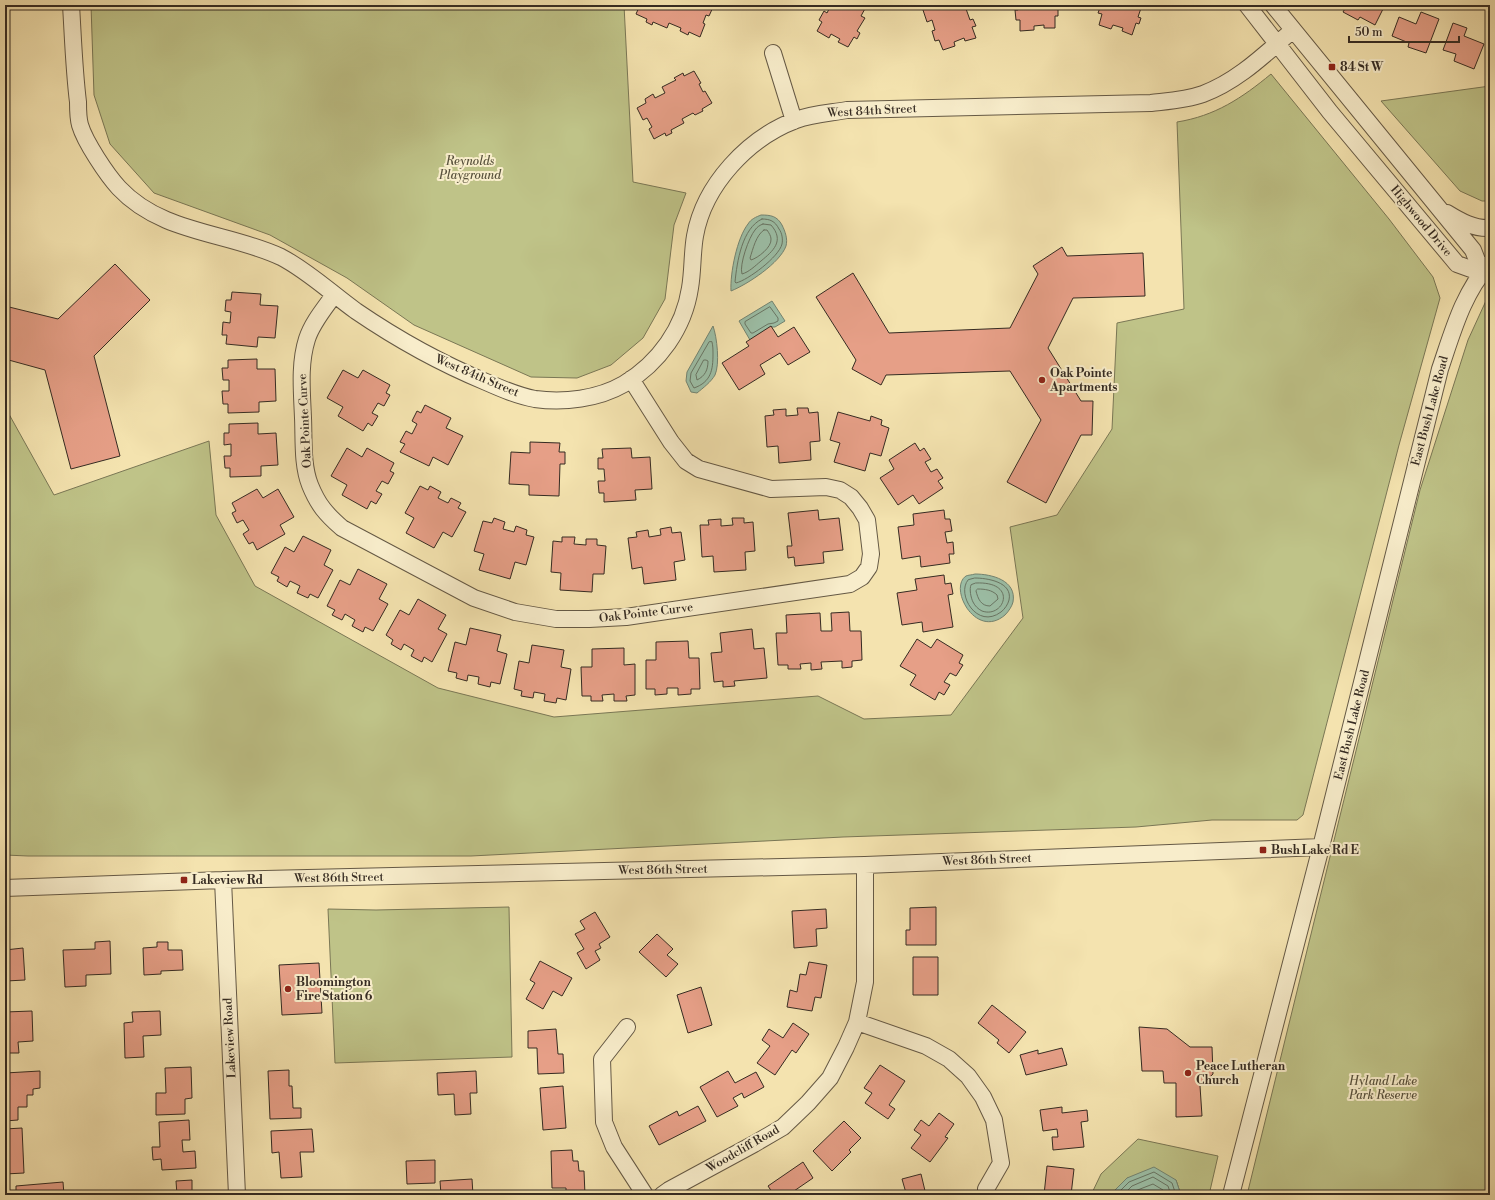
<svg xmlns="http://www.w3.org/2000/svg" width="1495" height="1200" font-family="'Libre Bodoni',serif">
	<rect width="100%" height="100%" fill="#f4e3af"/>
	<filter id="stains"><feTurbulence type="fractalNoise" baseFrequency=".005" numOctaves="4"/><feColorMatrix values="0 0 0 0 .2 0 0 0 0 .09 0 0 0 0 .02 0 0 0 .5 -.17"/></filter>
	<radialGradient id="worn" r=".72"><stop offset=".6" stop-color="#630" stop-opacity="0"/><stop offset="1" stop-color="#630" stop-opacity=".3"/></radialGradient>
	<!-- green -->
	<path fill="#bfc388" stroke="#7a7755" d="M91 5H624L633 182 686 193 674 225 665 299 643 338 611 365 577 378 531 377 414 325 347 278 270 235 154 193 110 144 94 95Z
		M1271 74 1389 219 1433 277 1440 298 1399 445 1303 815 1297 820H1212L1136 827 843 837 471 856H28L5 855V407L54 495 209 441 216 515 255 586 438 688 554 717 818 696 864 719 951 715 1023 618 1010 527 1057 515 1112 429 1117 323 1184 309 1177 122C1215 116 1242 98 1271 74Z
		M1490 86V201H1482L1460 191 1381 101Z
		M1490 292V1195H1247L1420 490 1468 340Z
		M509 907 512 1057 335 1063 328 909 376 910Z
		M1138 1139 1218 1156 1209 1195H1181L1176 1180 1127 1178 1110 1195H1091L1101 1174Z"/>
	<!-- water -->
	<path fill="#9cbfa7" stroke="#738472" d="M761 215C771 215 777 216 782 225 785 231 788 239 786 246 780 263 748 284 731 291 730 273 737 238 748 224 751 219 756 217 761 215Z
		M772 301 785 321 775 327H770L750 340 739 321Z
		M713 326C717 337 720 364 715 375 711 382 703 388 697 393L691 392 686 381 687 372Z
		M975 574C991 574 1017 580 1013 602 1012 606 1009 611 1005 615 976 640 948 588 966 576 968 575 972 575 975 574Z
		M1154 1167 1176 1180 1181 1195H1110L1127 1178Z"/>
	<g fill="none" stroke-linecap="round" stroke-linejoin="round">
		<!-- shore -->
		<path stroke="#687564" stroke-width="1" d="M762 219C770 219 775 221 779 229 782 233 783 239 782 244 779 257 748 280 736 283L735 282C737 262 742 228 762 219Z
			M763 224 771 225C785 241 773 251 761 261 755 266 749 272 742 274 739 265 749 237 755 230 757 227 760 225 763 224Z
			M764 230H767C769 233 771 236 771 239 772 247 758 258 751 260L750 258C753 249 756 235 764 230Z
			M770 307 778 318V321L774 323 768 324 753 333H751L745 324V322Z
			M712 342C713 346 713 350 713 354 713 370 711 382 694 388L690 381 691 373 709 342Z
			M704 360H706L708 361C708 370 705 376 697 380L696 375Z
			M975 578C987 578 1013 582 1009 600 1008 604 1005 609 1001 612 977 630 956 594 968 580Z
			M976 583C1019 581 1004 619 982 611 978 609 975 606 973 602 971 598 969 589 971 585Z
			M978 589C985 589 992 590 997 595L998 599 990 606C981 606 978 599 976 591Z
			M1116 1195 1129 1182 1154 1172 1172 1183 1176 1195
			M1123 1195 1132 1186 1153 1177 1168 1186 1171 1195
			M1131 1195 1135 1191 1153 1184 1163 1190 1165 1195"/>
	</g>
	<!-- building -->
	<path fill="#e69f87" stroke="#352b22" d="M640 5H714L709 16 706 15 703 23 705 24 700 37 689 32 688 35 680 31 681 28 669 23 667 28 653 22 652 25 646 22 647 19 636 14Z
		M831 5H867L861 16 865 18 857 31 860 33 857 39 854 37 848 47 838 42 840 39 831 34 829 38 817 31 822 22 819 20 824 11 827 13Z
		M918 5H960L961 7 965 6 970 20 973 19 976 26 972 27 976 38 965 41 964 38 954 42 955 46 943 50 939 40 935 41 932 31 935 30 932 20 927 22 922 7 919 8Z
		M1018 5H1054L1055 9H1058V16H1055V28H1044V25L1034 26V30L1020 31V20H1016L1015 10H1018Z
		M1101 5H1142L1138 17 1141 18 1139 24 1136 23 1132 35 1122 31 1123 28 1113 25 1111 29 1099 25 1102 14 1098 13Z
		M1342 5H1385L1375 25 1360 17 1358 20 1343 12 1346 7Z
		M1421 12 1439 19 1426 53 1408 47 1409 43 1392 36 1399 17 1416 24Z
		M1453 23 1467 28 1464 36 1484 44 1474 69 1454 61 1456 54 1443 50Z
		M694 71 701 83 699 84 703 92 705 91 712 103 702 109 703 111 695 115 693 113 682 119 684 123 671 130 672 133 666 136 665 133 654 139 649 129 652 127 647 118 643 120 637 108 646 103 645 99 653 94 655 98 665 93 662 87 676 80 674 78 683 73 684 76Z
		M1062 247 1067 256 1143 253 1145 296 1073 298 1048 348 1081 401H1093L1092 435H1081L1046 503 1007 482 1041 420 1010 371 886 375 881 385 852 369 856 360 816 297 853 273 889 333 1010 328 1038 274 1033 266Z
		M115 264 150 300 94 356 120 456 71 469 45 370 5 359V306L58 319Z
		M232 292 261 294 260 305 278 306 275 338 258 337 257 347 226 344 227 335H222L223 322 230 323 231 312 225 311 226 300H231Z
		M771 326 778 337 794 327 810 352 788 365 780 353 760 365 765 374 739 390 722 363 749 346 746 342Z
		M257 359V369H275L276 401 259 402V412L228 413V404H223L222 391H229V380H223L222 368H228V360Z
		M343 370 358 378 363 370 390 385 386 393 390 395 384 406 378 403 372 413 378 416 372 426 368 423 363 431 338 416 343 407 327 398Z
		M425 405 451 418 446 428 463 436 448 465 433 457 429 466 400 452 405 444 400 442 406 431 412 434 417 424 412 421 417 411 421 413Z
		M797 408H808L809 413 818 412 820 441 810 442 811 460 779 463 778 446 767 447 765 416 774 415 773 410 786 409V416L798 415Z
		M838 412 870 421 871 416 882 420 881 425 889 428 881 456 870 453 865 471 834 462 840 443 830 440Z
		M258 423V434L276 433 278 465 261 466V476L230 477V468H225L224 456H231V444L224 445V433H229V424Z
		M530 442 560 443 559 452H565V464H560L559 496 529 495V485L509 484 511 452 530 453Z
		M915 443 920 451 924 448 931 459 925 462 931 472 937 469 943 478 938 481 943 488 919 504 913 495 898 505 880 478 894 469 889 460Z
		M347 448 362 457 367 448 394 463 390 471 394 473 388 484 382 481 376 491 382 494 376 504 371 501 367 509 342 495 347 485 331 476Z
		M631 448 632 458 650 457 652 489 635 490 636 500 604 502V493H599L598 481H605L604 469H598V458H603L602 449Z
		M420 486 428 490 430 486 441 492 438 498 448 503 451 498 461 503 458 508 466 512 452 537 443 532 434 548 406 533 414 518 405 513Z
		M257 489 263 498 278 489 294 517 280 525 285 534 257 550 253 542 249 544 243 534 249 530 243 520 237 523 232 513 236 511 232 503Z
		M818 510 819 520 839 518 843 550 823 552 824 563 795 566 794 557 788 558 787 546H792L788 513Z
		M944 510 945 519H950L952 531 945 532 947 543 953 542 954 554H949L950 563 921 567 920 556 902 559 898 527 914 525 913 514Z
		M494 518 505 522 503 529 514 532 516 526 527 530 526 535 534 537 526 565 515 562 510 579 479 570 484 554 474 551 483 521 492 523Z
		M732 518H744V523L753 522 755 551 745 552 746 570 714 572 713 556 702 557 700 525H709L708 520 721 519V526L733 525Z
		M671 527 672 533 681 532 685 560 674 562 676 580 644 584 642 567 632 569 628 538 637 537 636 532 648 530 649 537 661 535 660 529Z
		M303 536 331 550 324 565 333 570 318 598 310 594 308 598 297 593 300 586 290 581 287 587 277 581 279 577 271 573 285 547 294 552Z
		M562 537H575L574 544 586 545V539H597V545L606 546 604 574H593L592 592 560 590 561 573 551 572 553 541 562 542Z
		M358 569 387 584 379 599 388 604 373 631 365 627 363 632 352 626 355 620 345 614 342 620 332 615 335 610 327 606 340 580 350 585Z
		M944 575 945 584 951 583 953 594 948 595 953 627 923 632 922 622 902 625 897 593 917 590 915 579Z
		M418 599 446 615 438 629 447 634 432 662 424 657 422 662 411 656 414 650 404 644 401 650 391 644 393 640 386 635 400 610 409 615Z
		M849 612 850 631H861L862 660 852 661V667L842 668V661L821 662 822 669 811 670V663L800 664 801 669H788V665H778L776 633H787L786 615 820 613 821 631H832L831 613Z
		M470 628 501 635 497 651 507 654 500 684 491 682 490 687 478 684 479 677 468 675 467 681 456 678 457 673 448 671 455 642 466 645Z
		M752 629 754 649 764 648 767 678 734 681 735 686 723 687V681L714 682 711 653 722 652 720 633Z
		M917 639 931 648 937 639 963 655 959 663 963 665 956 676 950 673 944 682 950 685 944 695 939 692 935 700 910 685 916 675 900 666Z
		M688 641 689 658H699L700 689H691V694L678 695V688H667V694L655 695V689H646V660H656V642Z
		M532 645 564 650 561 667 571 669 566 700 557 698 556 703 544 701 545 694 534 692 533 698 521 696 522 691 514 689 519 661 529 663Z
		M624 648V665L635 664V695L626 696 627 701H614V694L602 695 603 701H591V696H582L581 667H592V649Z
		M936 907V945H906V930H910V908Z
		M826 909 827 928 816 929 817 946 794 948 792 911Z
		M595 912 610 937 599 944 601 948 595 951 600 960 586 969 577 953 584 949 575 934 585 929 580 921Z
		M657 934 673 949 667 955 678 964 666 977 639 952Z
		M110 941 111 974 86 975V986L65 987 63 950 95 949V942Z
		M157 942H168V950H182L183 970 161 971V974L144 975 143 948 157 947Z
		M23 948 25 980 6 981 5 950Z
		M913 957H938V995H913Z
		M540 961 572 978 562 996 553 991 543 1009 526 999 535 983 530 980Z
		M809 962 827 965 821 998 815 997 812 1011 787 1007 790 990 797 992 800 974 806 975Z
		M319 963 322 1013 282 1015 279 965Z
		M701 987 712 1025 688 1033 677 995Z
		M992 1005 1026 1032 1009 1053 997 1043 999 1040 978 1023Z
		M32 1011 33 1041 18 1042 19 1053H5V1012Z
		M160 1011 161 1035 143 1036 144 1057 125 1058 124 1023 133 1022 132 1012Z
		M793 1023 809 1034 796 1053 792 1050 775 1075 757 1063 770 1046 762 1040 769 1029 783 1038Z
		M1139 1027 1167 1029 1190 1047H1212L1213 1074 1200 1086 1202 1116 1176 1117V1083H1164L1163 1071H1142Z
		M556 1029 558 1054H563L564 1073 538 1074 537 1048H528V1031Z
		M1062 1048 1067 1065 1026 1075 1020 1055 1038 1050V1054Z
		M880 1065 905 1081 889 1105 895 1109 888 1119 865 1103 872 1093 864 1088Z
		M191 1067 192 1098 185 1099V1114L156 1115V1093H166L165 1068Z
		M289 1070V1086H292L293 1108H301V1118L270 1119 268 1071Z
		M40 1071V1088L33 1089V1095H27V1107H18V1120L5 1121V1073Z
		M476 1071 477 1093H470L471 1114 455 1115 454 1094 438 1095 437 1073Z
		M728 1071 735 1083 756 1072 764 1087 744 1098 742 1093 733 1098 738 1106 717 1117 700 1087Z
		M563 1086 566 1128 543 1130 540 1088Z
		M698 1106 706 1121 659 1145 649 1126 677 1111 679 1116Z
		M1062 1107V1113L1087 1110 1088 1121 1081 1122 1084 1147 1053 1150 1052 1137H1058L1057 1129 1043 1131 1040 1110Z
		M939 1113 954 1124 945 1137 948 1138 930 1162 911 1148 921 1135 914 1130 921 1120 929 1126Z
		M189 1120 190 1140H182L183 1152 195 1151 196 1168 162 1170 161 1159 153 1160 152 1147H160L159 1122Z
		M844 1121 861 1138 849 1150 851 1152 832 1171 813 1151Z
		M22 1128 24 1173 5 1174V1129Z
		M312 1129 314 1152H300L302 1177 281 1178 279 1152 272 1153 271 1131Z
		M572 1150 573 1161H578L579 1171H584L585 1195H566V1188H552L551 1151Z
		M435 1160V1183L407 1184 406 1161Z
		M803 1162 813 1178 794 1191 797 1195H774L768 1186Z
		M1047 1166 1074 1169 1071 1195H1044Z
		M921 1174 926 1195H901V1194L906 1193 902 1179Z
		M472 1179 473 1195H441L440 1181Z
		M192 1180V1195H177L176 1181Z
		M63 1182 64 1195H16V1186Z"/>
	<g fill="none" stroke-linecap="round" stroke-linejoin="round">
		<defs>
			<path id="minor" d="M71 5C73 37 74 70 78 102 78 110 78 118 80 125 85 142 107 175 119 188 162 234 228 232 281 257 308 271 331 293 356 311 397 339 440 363 486 382 502 389 518 396 535 399 564 403 598 399 624 384 659 363 684 328 690 288 693 271 692 253 695 236 704 185 748 138 796 120 812 114 830 113 847 110L1151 103C1168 101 1186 100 1203 94 1238 81 1265 54 1293 30
				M1247 5 1330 112 1457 264 1482 273
				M1273 5 1473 250 1482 273
				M773 53 794 121
				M1447 213C1460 221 1474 229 1490 228
				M334 295C324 309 312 323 307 339 299 364 302 392 303 418 304 439 302 465 310 485 318 505 326 514 342 528L474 598 515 612 556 619H589L626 617 850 584 862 577 869 567 871 554 867 520 860 508 851 497 840 490 826 487 771 489 699 469 686 461 671 442 631 379
				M223 880 237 1195
				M5 888 223 880 865 865 1321 847
				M857 1022 926 1046 949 1059 968 1076 983 1097 994 1120 1001 1163 986 1189
				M627 1027 602 1059 604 1122 614 1147 645 1195
				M662 1195 669 1190 754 1144 783 1127 808 1103 830 1078 846 1047 857 1022 865 982V865
				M1231 1195 1321 847 1440 369C1453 331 1463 293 1490 263"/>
		</defs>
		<!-- minor casing -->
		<use href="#minor" stroke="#655945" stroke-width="18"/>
		<!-- minor -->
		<use href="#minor" stroke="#f8edcb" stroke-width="16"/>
	</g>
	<!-- markers -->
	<g fill="#8f2418" stroke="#f8edcb" stroke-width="1.5">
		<rect x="1328" y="63" width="8" height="8" rx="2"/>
		<circle cx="1042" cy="380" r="4"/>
		<rect x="1259" y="846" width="8" height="8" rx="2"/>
		<rect x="180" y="876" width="8" height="8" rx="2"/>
		<circle cx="288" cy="989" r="4"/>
		<circle cx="1188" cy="1073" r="4"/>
	</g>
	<g text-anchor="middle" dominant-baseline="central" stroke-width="4" stroke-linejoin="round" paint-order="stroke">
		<!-- poi labels -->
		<g font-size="12" font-weight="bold" fill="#352b22" stroke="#f8edcb" text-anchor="start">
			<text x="1340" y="67">84 St W</text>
			<text x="1050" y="373">Oak Pointe<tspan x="1050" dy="14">Apartments</tspan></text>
			<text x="1271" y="850">Bush Lake Rd E</text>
			<text x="192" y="880">Lakeview Rd</text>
			<text x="296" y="982">Bloomington<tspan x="296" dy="14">Fire Station 6</tspan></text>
			<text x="1196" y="1066">Peace Lutheran<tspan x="1196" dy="14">Church</tspan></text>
		</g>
		<!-- street labels -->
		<g font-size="12" fill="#352b22" stroke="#f8edcb">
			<text transform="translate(872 111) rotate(-3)">West 84th Street</text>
			<text transform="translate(1421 221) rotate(50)">Highwood Drive</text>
			<text transform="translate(477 376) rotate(23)">West 84th Street</text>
			<text transform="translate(1430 411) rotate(-75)">East Bush Lake Road</text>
			<text transform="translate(305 421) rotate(-93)">Oak Pointe Curve</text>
			<text transform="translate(646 613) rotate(-7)">Oak Pointe Curve</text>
			<text transform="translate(1352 725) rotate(-76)">East Bush Lake Road</text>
			<text transform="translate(987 860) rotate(-2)">West 86th Street</text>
			<text transform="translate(663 870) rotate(-1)">West 86th Street</text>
			<text transform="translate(339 878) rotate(-1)">West 86th Street</text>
			<text transform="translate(230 1038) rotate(-93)">Lakeview Road</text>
			<text transform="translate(743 1149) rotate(-30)">Woodcliff Road</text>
		</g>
		<!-- park labels -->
		<g font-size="12" font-style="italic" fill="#58513c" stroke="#f8edcb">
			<text x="470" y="161">Reynolds<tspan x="470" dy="14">Playground</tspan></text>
			<text x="1383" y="1081">Hyland Lake<tspan x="1383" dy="14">Park Reserve</tspan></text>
		</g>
	</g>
	<!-- margin -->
	<rect width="1495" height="1200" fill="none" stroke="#f4e3af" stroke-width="20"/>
	<rect x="6" y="6" width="1483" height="1188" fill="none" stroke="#352b22" stroke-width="2"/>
	<rect x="10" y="10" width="1475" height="1180" fill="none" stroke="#352b22"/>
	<!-- scale -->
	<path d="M1349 36v6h110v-6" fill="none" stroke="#352b22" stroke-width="2"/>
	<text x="1355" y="36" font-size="12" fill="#352b22" stroke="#f8edcb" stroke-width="3" paint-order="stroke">50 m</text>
	<rect width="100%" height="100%" filter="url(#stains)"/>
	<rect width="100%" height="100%" fill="url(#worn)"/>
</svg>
